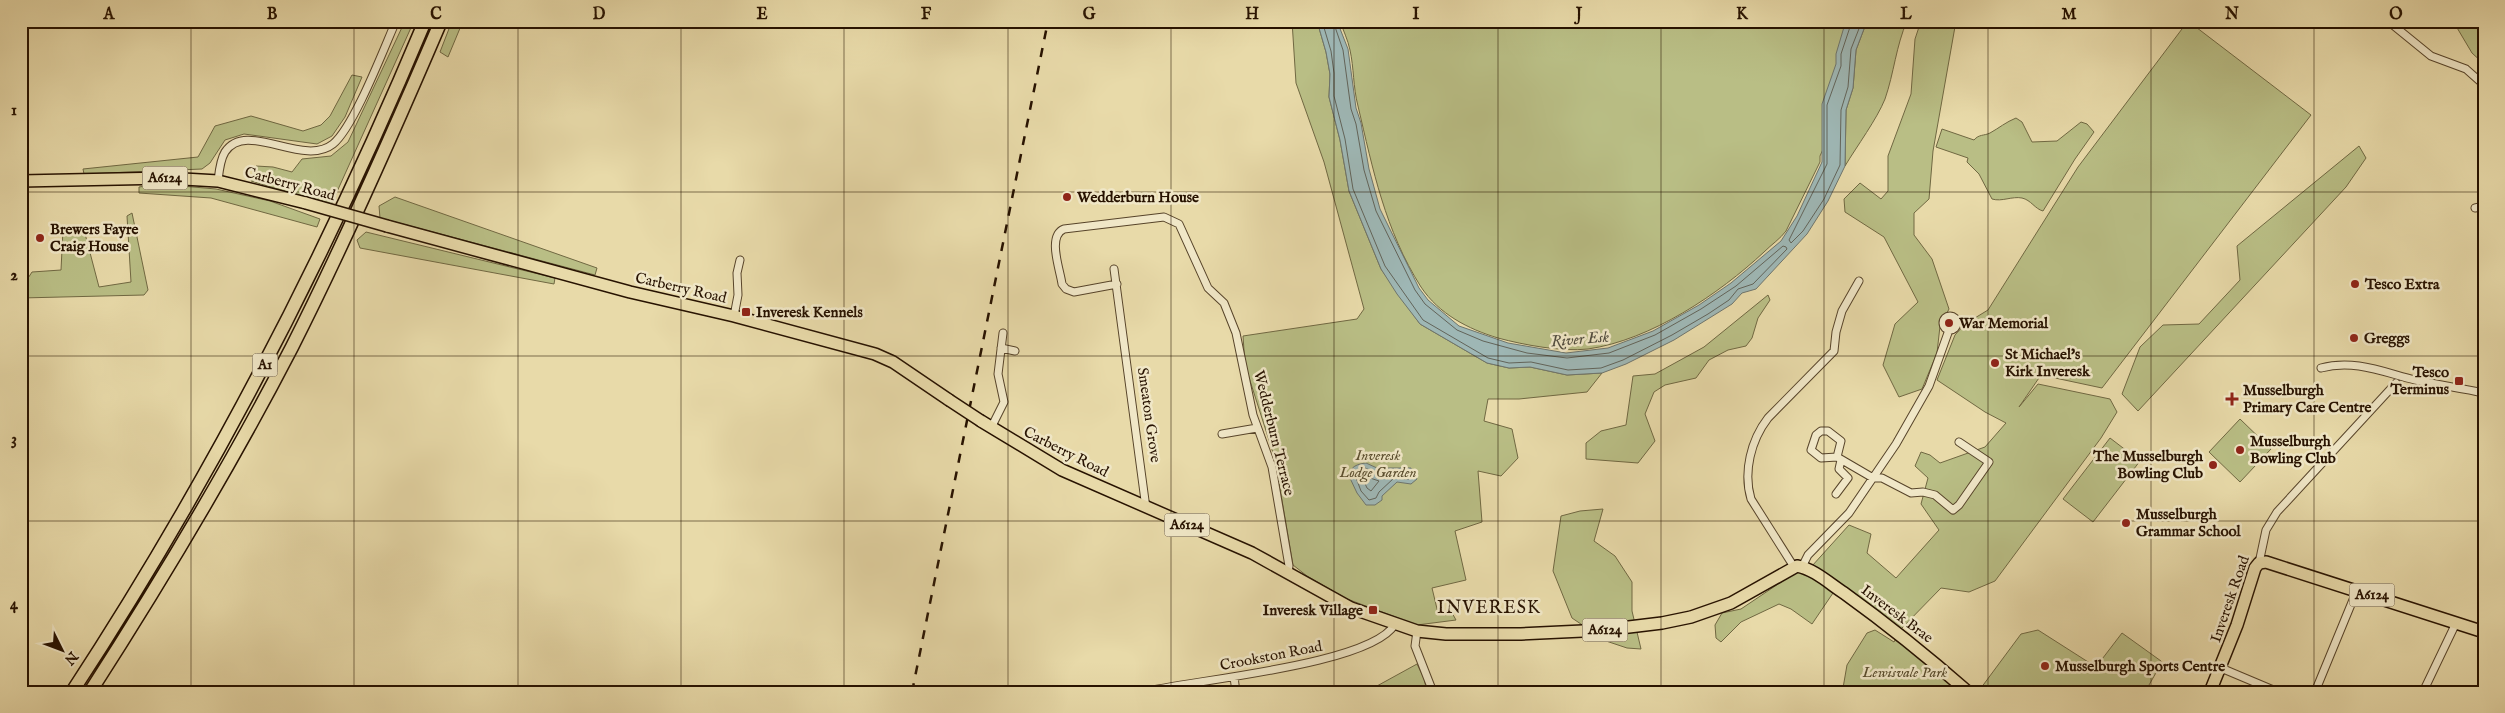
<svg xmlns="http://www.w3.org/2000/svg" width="2505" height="713" font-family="'IM FELL English',serif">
	<rect width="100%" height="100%" fill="#e8daa9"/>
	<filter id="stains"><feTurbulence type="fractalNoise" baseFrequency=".004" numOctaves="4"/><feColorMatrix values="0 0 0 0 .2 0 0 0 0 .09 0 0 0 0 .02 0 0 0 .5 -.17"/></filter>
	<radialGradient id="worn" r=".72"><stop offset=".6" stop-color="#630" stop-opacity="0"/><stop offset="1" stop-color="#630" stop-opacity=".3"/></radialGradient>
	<!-- green -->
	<path fill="#b9be85" stroke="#706842" d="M405 21H414L331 205 251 181 256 166 273 167 292 172 302 159 331 156 348 142Z
		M452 21H463L448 57 440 52Z
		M1292 21H1317L1326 52 1330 74 1329 97 1340 140 1349 191 1381 269 1420 324 1487 363 1509 368 1530 367 1567 375 1602 373 1587 392 1519 399H1488L1484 421 1512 429 1518 458 1501 476 1478 471 1482 522 1455 531 1466 580 1432 588 1438 613 1451 611 1456 620 1417 625 1347 599 1307 576 1293 565 1275 459 1245 365 1243 336 1357 319 1364 309 1324 162 1296 83Z
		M1340 21H1851L1832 129 1820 156V162L1786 231C1780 239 1772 244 1764 252 1719 294 1651 340 1588 349 1562 352 1524 345 1498 338 1468 329 1439 314 1421 287 1385 230 1373 170 1358 106 1353 87 1354 68 1350 50 1348 40 1343 30 1340 21Z
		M1867 21H1907C1896 46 1894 73 1885 99 1877 119 1857 146 1845 166L1846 110 1853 88 1856 50Z
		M1921 21H1956L1933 151 1929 199 1914 213V235L1932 259 1949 309 1940 326 1937 353 1922 389 1899 397 1883 365 1895 324 1918 302 1884 237 1845 212 1844 199 1860 183 1881 199 1888 191V156L1911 94 1915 39Z
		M2188 21 2311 115 2102 388 2041 375 2019 407 2038 384 2110 399 2117 412 2101 438 1995 581 1969 592 1941 588 1901 629 1812 566 1849 525 1871 534 1867 553 1896 578 1939 530 1921 504 1928 478 1915 466 1921 452 1930 455 1940 463 1985 447 2006 423 1985 412 1937 380 1955 335 1965 324 1988 310 2078 167Z
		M2453 21H2475L2484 31V64L2472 53Z
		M352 75 362 77 345 117 332 136 317 144 244 134 225 140 210 163 202 169 84 174 83 169 198 157 215 126 251 116 303 131 321 125 330 116Z
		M2016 118 2022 122 2032 142 2057 141 2081 122 2087 124 2094 132 2075 159 2043 211C2035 209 2031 200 2022 198 2012 196 2002 202 1992 199L1979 174 1967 162 1968 158 1936 147 1942 129 1974 140C1979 134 1984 136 1990 133 1999 128 2006 122 2016 118Z
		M2359 146 2366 158 2346 187 2138 411 2122 394 2140 347 2163 325 2199 324 2240 280 2237 246Z
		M159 184 216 189 270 201 320 219 317 227 211 198 139 193V187Z
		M395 197 597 268 595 275 380 218 379 206Z
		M132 213 148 290 144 295 21 298V289L32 272 61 270 63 229 83 226 99 287 131 282 127 216Z
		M366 232 555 278 554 284 360 248 357 240Z
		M1768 295 1770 300 1758 318 1752 338 1746 346 1728 350 1709 360 1696 378 1665 385 1654 392 1645 414 1655 441 1638 463 1586 459V443L1601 431 1626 425 1633 376 1655 374 1704 347Z
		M2240 419 2271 449 2240 482 2209 452Z
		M2110 438 2140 461 2093 522 2063 499Z
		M1603 509 1594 541 1615 556 1632 582V611L1641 649 1627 648 1606 641 1572 618 1553 571 1561 516 1580 511Z
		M1796 572C1811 573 1822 583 1833 593L1812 624 1791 609 1779 604 1741 622 1721 642 1716 638 1715 625 1722 613 1741 609Z
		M1875 630 1894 642 1896 638 1959 692H1839L1843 688 1847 665 1867 633Z
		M2038 630 2096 667 2122 633 2161 661V664L2145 692H1978L2021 634Z
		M1417 664 1424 678 1427 692H1366Z"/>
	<!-- water -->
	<path fill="#9eb7b5" stroke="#6e756d" d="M1317 21H1337L1348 49 1356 108 1361 123 1369 169 1380 209 1419 288 1428 300 1459 326 1508 343 1566 353 1608 348 1653 331 1699 305 1731 283 1781 241 1797 216 1822 162V104L1836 64V54L1844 27 1848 21H1867L1856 50 1853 88 1846 110 1845 166 1828 201 1807 234 1756 289 1742 293 1732 304 1674 340 1626 364 1602 373 1567 375 1530 367 1509 368 1487 363 1420 324 1397 294 1381 269 1349 191 1340 140 1329 97 1330 74 1326 52Z
		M1366 463 1377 468H1411L1417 479 1411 484 1397 482 1382 496V500L1375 505H1366L1357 493 1349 476C1350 466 1358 464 1366 463Z"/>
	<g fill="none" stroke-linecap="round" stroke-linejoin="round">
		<!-- shore -->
		<path stroke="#62645a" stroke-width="1" d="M1322 21 1331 51 1334 73V96L1345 139 1353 189 1385 266 1423 320 1488 358 1509 363 1531 362 1568 370 1601 368 1623 360 1672 335 1708 314 1729 300 1738 289 1753 284 1787 249 1786 247 1783 246 1736 286 1701 309 1655 335 1609 353 1567 358 1527 353 1483 341 1457 330 1425 304 1415 290 1376 211 1364 170 1356 124 1351 109 1343 50 1333 21
			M1852 21 1841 54V66L1827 105V164L1789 240 1791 243 1803 231 1824 199 1840 165 1841 110 1848 87 1851 49 1862 21
			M1365 468 1376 473 1408 472 1411 477 1409 479 1394 478 1379 492 1376 498 1369 500 1361 491 1355 475 1357 471Z
			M1364 476 1379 481 1371 491 1367 488 1363 479Z"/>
		<defs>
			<path id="street" d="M2388 21 2431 56 2466 69 2484 85
				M218 181C219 172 220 160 225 152 246 119 303 168 333 144 354 127 384 48 396 21
				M2475 208 2484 206
				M1114 269 1146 508
				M1117 284 1074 292 1066 289 1062 284C1060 269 1047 236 1064 229L1164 217 1179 224 1208 288 1224 303 1236 333 1253 415 1272 467 1289 566 1288 572
				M734 316 738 295 737 273 740 260
				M1943 323a7 7 0 1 1 14 0a7 7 0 1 1-14 0Z
				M1001 348 1015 351
				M2321 368C2354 359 2383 372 2415 380 2438 385 2461 388 2484 393
				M991 428 1004 402 998 374 1003 333
				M1821 431H1828L1841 441 1837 457 1821 458 1811 450 1816 435Z
				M1222 434 1257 428
				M1837 457 1873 478H1882L1911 493 1923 492 1935 495 1953 510 1959 505 1989 462 1959 442
				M1836 494 1848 478 1839 469 1841 460
				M2259 563 2266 530 2277 512 2396 383
				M1794 567 1751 499C1743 472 1751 440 1768 418L1834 351 1836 332 1842 311 1859 281
				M1802 567 1808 555 1849 513 1896 444 1929 386 1949 330
				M1417 631 1415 646 1433 692
				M2221 668 2278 692
				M1234 677 1236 692
				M1143 692C1192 680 1372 665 1395 624
				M2315 692 2357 590
				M2423 692 2456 623"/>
			<path id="primary" d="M21 181 166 178 218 181 306 203
				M387 226 630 292 734 316 875 354 893 362 949 400
				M981 421 1062 470 1252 553 1351 608 1417 631 1446 634H1521L1604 630 1662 623 1691 617 1731 603 1797 566C1814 569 1830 584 1844 593 1887 624 1928 657 1968 692
				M2210 692 2237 625 2255 568 2259 563 2266 562 2484 632"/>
			<path id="highway" d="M72 692C211 480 327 255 425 21
				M90 692C162 580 231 465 292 347 346 240 394 131 441 21"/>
		</defs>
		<!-- street casing -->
		<use href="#street" stroke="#57442a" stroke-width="9"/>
		<!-- primary casing -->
		<use href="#primary" stroke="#271200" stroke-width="14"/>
		<!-- highway casing -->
		<use href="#highway" stroke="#271200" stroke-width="15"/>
		<!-- street -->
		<use href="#street" stroke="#f0e7c7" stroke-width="7"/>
		<!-- primary -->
		<use href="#primary" stroke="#e8daa9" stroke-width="11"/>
		<!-- highway -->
		<use href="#highway" stroke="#e8daa9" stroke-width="12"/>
		<!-- rail -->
		<path stroke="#271200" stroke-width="2.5" stroke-dasharray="9 9" stroke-linecap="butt" d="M912 692 1048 21"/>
		<defs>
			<path id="primary-bridge" d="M306 203 387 226
				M949 400 981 421"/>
		</defs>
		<!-- primary-bridge casing -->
		<use href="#primary-bridge" stroke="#271200" stroke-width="14" stroke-linecap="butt"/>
		<!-- primary-bridge -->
		<use href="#primary-bridge" stroke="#e8daa9" stroke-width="11"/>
	</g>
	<!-- grid -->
	<path fill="none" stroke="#271200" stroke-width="1" stroke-opacity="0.55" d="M191 21V692M354 21V692M518 21V692M681 21V692M844 21V692M1008 21V692M1171 21V692M1334 21V692M1498 21V692M1661 21V692M1824 21V692M1988 21V692M2151 21V692M2314 21V692M21 192H2484M21 356H2484M21 521H2484"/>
	<!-- markers -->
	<g fill="#8f2418" stroke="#f0e7c7" stroke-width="2">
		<circle cx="1067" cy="197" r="5"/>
		<circle cx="40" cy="238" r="5"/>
		<circle cx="2355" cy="284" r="5"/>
		<rect x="741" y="307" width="10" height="10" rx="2.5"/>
		<circle cx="1949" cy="323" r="5"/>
		<circle cx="2354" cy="338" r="5"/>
		<circle cx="1995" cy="363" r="5"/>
		<rect x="2454" y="376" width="10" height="10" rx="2.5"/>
		<path d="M2229.5 391.5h5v5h5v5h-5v5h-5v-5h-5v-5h5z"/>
		<circle cx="2240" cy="450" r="5"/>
		<circle cx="2213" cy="465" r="5"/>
		<circle cx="2126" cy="523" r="5"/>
		<rect x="1368" y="605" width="10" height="10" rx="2.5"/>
		<circle cx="2045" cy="666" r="5"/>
	</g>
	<g text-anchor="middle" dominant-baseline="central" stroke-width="5" stroke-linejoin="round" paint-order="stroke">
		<!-- shield labels -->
		<g fill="#f0e7c7" stroke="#63523c" stroke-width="1">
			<rect x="142.5" y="166.5" width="45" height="23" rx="4"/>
			<rect x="252.5" y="353.5" width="25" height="23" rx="4"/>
			<rect x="1164.5" y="513.5" width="45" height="23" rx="4"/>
			<rect x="2349.5" y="583.5" width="45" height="23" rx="4"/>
			<rect x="1582.5" y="618.5" width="45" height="23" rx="4"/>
		</g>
		<g font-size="14" font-weight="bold" fill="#271200">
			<text x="165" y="178">A6124</text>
			<text x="265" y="365">A1</text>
			<text x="1187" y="525">A6124</text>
			<text x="2372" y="595">A6124</text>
			<text x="1605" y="630">A6124</text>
		</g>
		<!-- street labels -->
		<g font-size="15" fill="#271200" stroke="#f0e7c7">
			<text transform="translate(290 184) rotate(15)">Carberry Road</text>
			<text transform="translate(681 288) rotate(13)">Carberry Road</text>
			<text transform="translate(1149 415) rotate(82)">Smeaton Grove</text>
			<text transform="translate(1274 433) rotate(76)">Wedderburn Terrace</text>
			<text transform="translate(1066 452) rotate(27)">Carberry Road</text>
			<text transform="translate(2230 599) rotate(-71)">Inveresk Road</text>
			<text transform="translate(1897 614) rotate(37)">Inveresk Brae</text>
			<text transform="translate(1271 656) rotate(-11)">Crookston Road</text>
		</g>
		<!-- poi labels -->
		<g font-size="15" font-weight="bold" fill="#271200" stroke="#f0e7c7" text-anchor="start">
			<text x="1077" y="197">Wedderburn House</text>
			<text x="50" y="229">Brewers Fayre<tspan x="50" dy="17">Craig House</tspan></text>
			<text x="2365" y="284">Tesco Extra</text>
			<text x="756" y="312">Inveresk Kennels</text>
			<text x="1959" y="323">War Memorial</text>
			<text x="2364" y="338">Greggs</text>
			<text x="2005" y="354">St Michael's<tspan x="2005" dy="17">Kirk Inveresk</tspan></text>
			<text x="2449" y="372" text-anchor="end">Tesco<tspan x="2449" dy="17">Terminus</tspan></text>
			<text x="2243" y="390">Musselburgh<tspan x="2243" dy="17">Primary Care Centre</tspan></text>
			<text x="2250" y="441">Musselburgh<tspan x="2250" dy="17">Bowling Club</tspan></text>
			<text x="2203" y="456" text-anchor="end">The Musselburgh<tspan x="2203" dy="17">Bowling Club</tspan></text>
			<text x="2136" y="514">Musselburgh<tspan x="2136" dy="17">Grammar School</tspan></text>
			<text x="1363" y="610" text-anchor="end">Inveresk Village</text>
			<text x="2055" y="666">Musselburgh Sports Centre</text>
		</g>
		<!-- park labels -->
		<g font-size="15" font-style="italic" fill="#5a4e2f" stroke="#f0e7c7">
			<text x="1378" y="455">Inveresk<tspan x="1378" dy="17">Lodge Garden</tspan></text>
			<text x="1905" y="672">Lewisvale Park</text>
		</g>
		<!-- water labels -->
		<g font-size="16" font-style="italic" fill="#514c3f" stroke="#f0e7c7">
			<text transform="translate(1580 340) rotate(-5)">River Esk</text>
		</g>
		<!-- quarter labels -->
		<g font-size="18" letter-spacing="1" fill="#271200" stroke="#f0e7c7">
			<text x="1489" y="608">INVERESK</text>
		</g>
	</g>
	<!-- margin -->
	<rect width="2505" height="713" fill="none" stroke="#e8daa9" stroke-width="55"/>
	<!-- north arrow -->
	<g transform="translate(62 650) rotate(132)" stroke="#f0e7c7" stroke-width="4" paint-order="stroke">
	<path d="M0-4L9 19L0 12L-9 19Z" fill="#271200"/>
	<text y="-8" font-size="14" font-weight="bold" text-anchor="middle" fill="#271200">N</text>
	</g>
	<rect x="28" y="28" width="2450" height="658" fill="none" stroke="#271200" stroke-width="2"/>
	<g font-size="16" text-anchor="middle" font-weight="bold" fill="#271200">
		<text x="109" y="19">A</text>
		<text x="272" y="19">B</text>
		<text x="436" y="19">C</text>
		<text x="599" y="19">D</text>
		<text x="762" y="19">E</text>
		<text x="926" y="19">F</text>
		<text x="1089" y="19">G</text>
		<text x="1252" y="19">H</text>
		<text x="1416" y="19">I</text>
		<text x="1579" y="19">J</text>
		<text x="1742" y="19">K</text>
		<text x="1906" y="19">L</text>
		<text x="2069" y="19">M</text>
		<text x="2232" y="19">N</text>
		<text x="2396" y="19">O</text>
		<text x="14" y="115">1</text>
		<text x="14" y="280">2</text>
		<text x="14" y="444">3</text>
		<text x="14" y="609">4</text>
	</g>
	<rect width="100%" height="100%" filter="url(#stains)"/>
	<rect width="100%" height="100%" fill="url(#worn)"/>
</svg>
